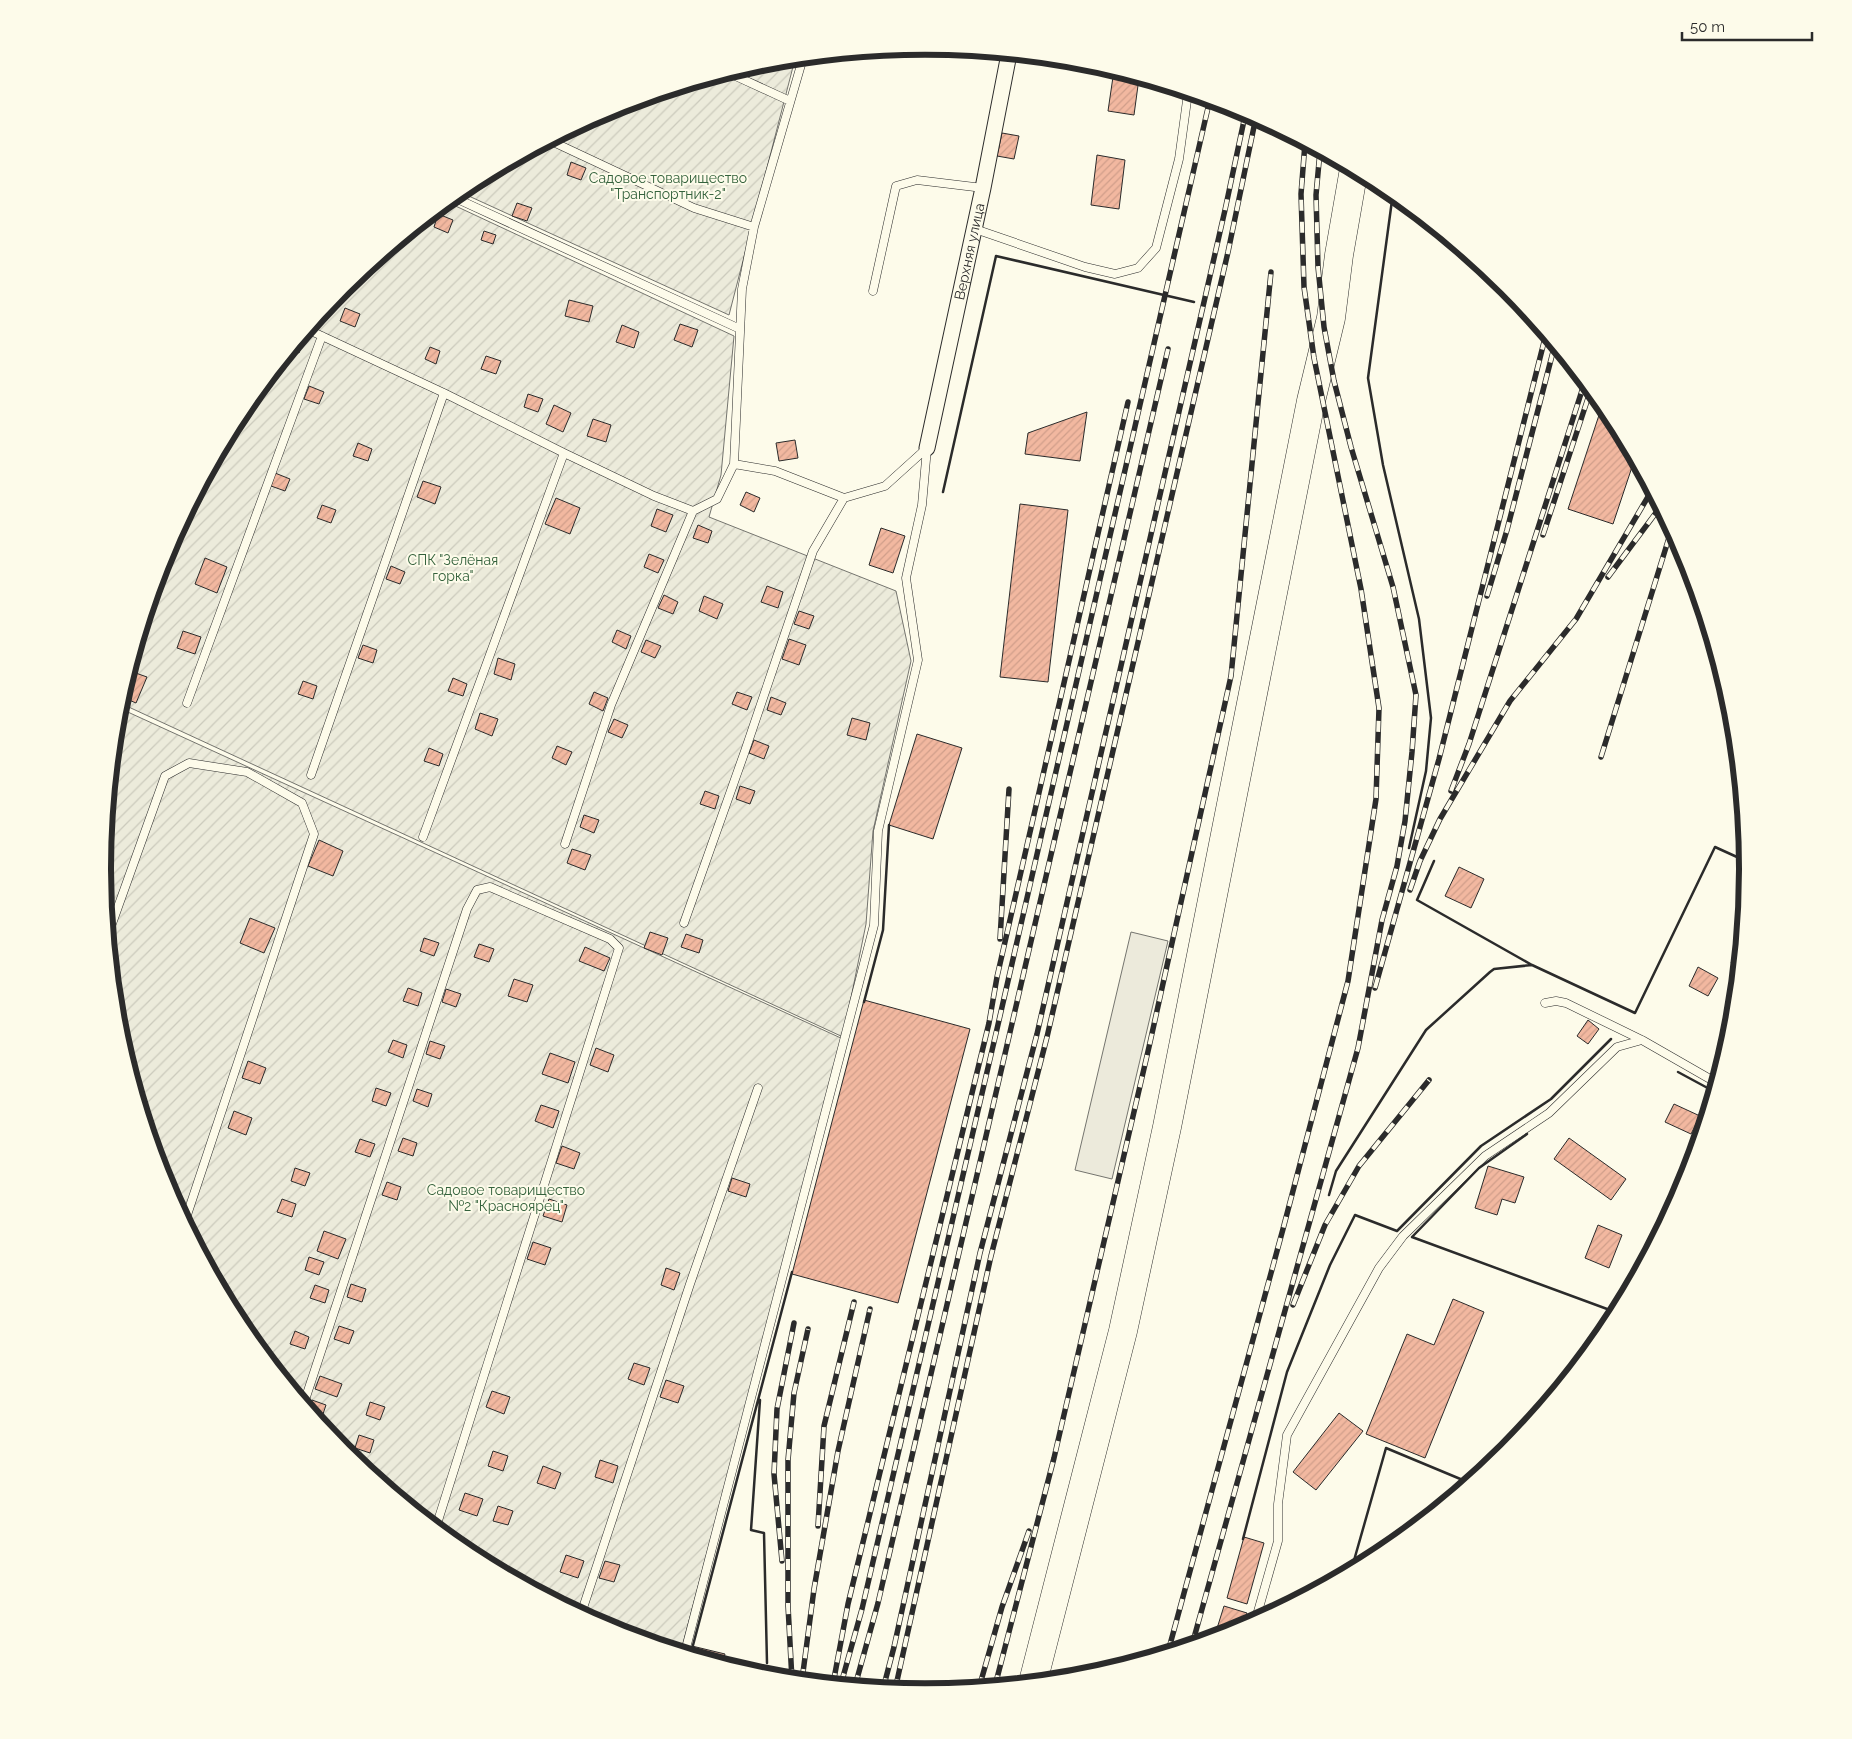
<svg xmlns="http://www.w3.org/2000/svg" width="1852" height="1739" font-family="Raleway,sans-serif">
	<defs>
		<pattern id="garden-furrows" width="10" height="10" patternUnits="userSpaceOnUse" patternTransform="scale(1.25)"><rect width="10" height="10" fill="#ecebdb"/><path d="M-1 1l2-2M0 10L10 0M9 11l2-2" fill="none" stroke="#cbcabc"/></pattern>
		<pattern id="building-hatch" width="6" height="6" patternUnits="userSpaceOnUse" patternTransform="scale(1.25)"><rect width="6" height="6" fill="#f2b8a0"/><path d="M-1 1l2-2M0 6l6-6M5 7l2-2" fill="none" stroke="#d09e8a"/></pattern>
	</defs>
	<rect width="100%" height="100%" fill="#fdfbea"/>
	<!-- garden -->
	<path fill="url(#garden-furrows)" stroke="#74746e" d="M795 59 729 315 460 192 469 185 611 109 766 62Z
		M447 202 734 336 721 475 709 517 896 591 911 661 873 831 866 924 843 1037 120 703 166 554 242 412 344 287Z
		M119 708 843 1039 681 1651 611 1630 468 1554 344 1451 241 1327 165 1184 119 1030 103 869Z"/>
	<!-- parking -->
	<path fill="#eceadb" stroke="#74746e" d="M1131 932 1168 941 1112 1179 1075 1170Z"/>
	<!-- building -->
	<path fill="url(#building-hatch)" stroke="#2b2b2b" d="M1114 70 1139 78 1134 115 1108 111Z
		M1002 133 1019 136 1014 159 997 156Z
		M1097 155 1125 160 1119 209 1091 205Z
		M571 162 586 168 581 180 567 175Z
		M517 203 532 208 527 221 512 216Z
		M438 214 453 220 448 233 434 227Z
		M484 231 496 235 493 244 481 240Z
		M569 300 593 306 589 322 565 316Z
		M345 308 360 314 355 327 340 321Z
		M680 324 698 330 692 347 674 340Z
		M622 325 639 332 634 348 616 342Z
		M301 339 304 340 299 353 292 350Z
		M430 347 440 351 436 364 425 359Z
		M486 356 501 361 496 374 481 369Z
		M309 386 324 392 319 404 304 399Z
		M528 394 543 399 538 412 524 407Z
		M1603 403 1611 412 1635 458 1613 524 1568 509Z
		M554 405 571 413 563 432 546 424Z
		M1087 412 1080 461 1025 454 1028 433Z
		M593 419 611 425 606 442 587 436Z
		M795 440 798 458 779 461 776 443Z
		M358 443 372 449 368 461 353 456Z
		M275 473 290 479 285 491 271 486Z
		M423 481 441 487 435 504 417 497Z
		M746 492 760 498 754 512 740 505Z
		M556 498 580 508 570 534 545 524Z
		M1020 504 1068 510 1048 682 1000 677Z
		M322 505 336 510 331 523 317 518Z
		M657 509 673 515 666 532 651 526Z
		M698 525 712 531 708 543 693 538Z
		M881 528 905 536 893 573 869 565Z
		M649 554 664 560 658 573 644 567Z
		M205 558 227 567 217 593 195 584Z
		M391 566 405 572 400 584 386 579Z
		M767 586 783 592 778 608 761 602Z
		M664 595 678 602 673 614 658 608Z
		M704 596 723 604 717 619 699 611Z
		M799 611 814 616 809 629 794 624Z
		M617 630 631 636 626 649 612 642Z
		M183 631 201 637 195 654 177 648Z
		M789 639 806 645 799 665 782 659Z
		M646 640 661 646 655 658 641 652Z
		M363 645 377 650 373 663 358 658Z
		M498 658 515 664 511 680 494 674Z
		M130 671 147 677 136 703 122 697Z
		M453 678 467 684 463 696 448 691Z
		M303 681 317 686 313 699 298 694Z
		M594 692 608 698 603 711 589 704Z
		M737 692 752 697 747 710 732 704Z
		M771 697 786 703 781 715 767 710Z
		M480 713 498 719 492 736 475 729Z
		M852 718 870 723 866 740 847 735Z
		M614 719 628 725 622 738 608 732Z
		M917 734 962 748 933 839 889 825Z
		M754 740 769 746 764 759 749 753Z
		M557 746 572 752 566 765 552 758Z
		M429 748 443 754 439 766 424 761Z
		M740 786 755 791 750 804 736 799Z
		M705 791 719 796 715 809 700 804Z
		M584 815 599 820 594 833 580 827Z
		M319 840 343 851 333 876 308 866Z
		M572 849 591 855 585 870 567 863Z
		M1459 867 1484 879 1471 908 1445 896Z
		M250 918 275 928 264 953 240 943Z
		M650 932 668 938 662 955 644 948Z
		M686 934 703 940 699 953 681 947Z
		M424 938 439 943 434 956 420 951Z
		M1742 943 1740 968 1731 963Z
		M479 944 494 949 489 962 474 957Z
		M585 947 610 958 604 971 579 961Z
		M1698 967 1718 978 1708 996 1689 986Z
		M514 979 533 985 527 1002 508 996Z
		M408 988 422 993 418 1006 403 1001Z
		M446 989 461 994 456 1007 442 1002Z
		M864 1000 970 1029 898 1303 792 1274Z
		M1588 1020 1599 1029 1588 1044 1577 1036Z
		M393 1040 407 1045 403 1058 388 1052Z
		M430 1041 445 1046 440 1059 426 1054Z
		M596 1048 614 1055 608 1072 590 1065Z
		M550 1053 575 1062 568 1083 542 1074Z
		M248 1061 266 1068 260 1084 242 1078Z
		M376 1088 391 1093 386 1106 372 1101Z
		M417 1089 432 1094 428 1107 413 1101Z
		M1674 1104 1700 1116 1691 1134 1665 1122Z
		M541 1105 559 1111 553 1128 535 1121Z
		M234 1111 252 1118 246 1135 228 1128Z
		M403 1138 417 1143 413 1156 398 1151Z
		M1569 1138 1626 1179 1611 1200 1554 1159Z
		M360 1139 375 1144 370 1157 355 1152Z
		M562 1146 580 1153 574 1169 556 1163Z
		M1488 1166 1524 1177 1515 1203 1502 1199 1497 1215 1475 1208Z
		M295 1168 310 1173 305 1186 291 1181Z
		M732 1178 750 1184 746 1197 728 1191Z
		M387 1182 401 1187 397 1200 382 1195Z
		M282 1199 296 1204 292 1217 277 1212Z
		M549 1199 567 1205 562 1222 543 1216Z
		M1598 1225 1622 1235 1609 1268 1585 1258Z
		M324 1231 346 1239 338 1259 317 1251Z
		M533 1242 551 1248 545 1265 527 1259Z
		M309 1257 324 1262 319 1275 305 1270Z
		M666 1268 680 1273 674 1290 661 1285Z
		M351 1284 366 1289 362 1302 347 1297Z
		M315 1285 329 1290 325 1303 310 1298Z
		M1453 1299 1484 1312 1425 1458 1366 1434 1407 1334 1434 1345Z
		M339 1326 354 1331 349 1344 334 1339Z
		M295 1331 309 1337 305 1349 290 1344Z
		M634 1363 650 1368 644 1385 628 1379Z
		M320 1376 342 1384 337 1397 315 1389Z
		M666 1380 684 1386 678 1403 660 1397Z
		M492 1391 510 1397 504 1414 486 1407Z
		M312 1400 326 1405 320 1423 309 1409Z
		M370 1402 385 1407 380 1420 366 1415Z
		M1339 1413 1363 1431 1316 1490 1293 1472Z
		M359 1435 374 1440 370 1453 355 1448Z
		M493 1451 508 1456 503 1471 488 1466Z
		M600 1460 618 1466 613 1483 595 1477Z
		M543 1466 561 1473 555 1489 537 1483Z
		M465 1493 483 1499 477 1516 459 1510Z
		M498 1506 513 1511 508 1525 493 1521Z
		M1244 1537 1264 1543 1247 1604 1227 1598Z
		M566 1555 584 1561 578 1578 560 1572Z
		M605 1561 620 1565 614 1582 599 1578Z
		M1224 1606 1247 1613 1242 1629 1214 1638Z
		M692 1646 725 1654 722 1664 690 1654Z"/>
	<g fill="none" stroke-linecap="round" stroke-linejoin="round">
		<defs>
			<path id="lane" d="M803 58 754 227 742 289 734 464 775 471 844 498 885 486 927 448
				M729 73 790 101
				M551 141 694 208 754 227
				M453 197 740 329
				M975 229 1085 267 1115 274 1138 268 1156 248 1179 159 1188 93
				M873 291 896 186 917 180 983 188
				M309 330 444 393 564 453 654 496 693 511 717 499 734 464
				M187 703 322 336
				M311 775 444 393
				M423 837 564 453
				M565 844 611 705 693 511
				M684 923 745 751 813 551 844 498
				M109 932 165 776 189 763 247 772 302 803 314 834 185 1221
				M1545 1003 1556 1001 1566 1003 1642 1040 1717 1083
				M304 1403 467 909 477 890 490 887 610 939 619 948 436 1527
				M581 1614 690 1284 758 1088
				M1255 1622 1278 1541V1504L1287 1435 1379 1268 1403 1236 1485 1156 1549 1113 1617 1047 1642 1040
				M685 1652 874 925 878 831 918 660 906 578 922 505 927 448"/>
			<g id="street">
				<path id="s1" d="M927 448 983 188 1009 54"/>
			</g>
			<path id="highway" d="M1033 1682 1123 1331 1167 1127 1311 401 1331 318 1339 255 1354 169"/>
		</defs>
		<!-- lane casing -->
		<use href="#lane" stroke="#2b2b2b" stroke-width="9"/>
		<!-- street casing -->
		<use href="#street" stroke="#2b2b2b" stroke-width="17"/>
		<!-- highway casing -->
		<use href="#highway" stroke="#2b2b2b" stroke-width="29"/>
		<!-- lane -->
		<use href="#lane" stroke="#fdfbea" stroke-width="8"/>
		<!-- street -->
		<use href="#street" stroke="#fdfbea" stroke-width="15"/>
		<!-- highway -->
		<use href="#highway" stroke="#fdfbea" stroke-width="28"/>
		<defs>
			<path id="rail" d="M1543 535 1591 389
				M1608 577 1661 506
				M1487 596 1507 530 1555 344
				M1601 757 1672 528
				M1451 791 1469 744 1585 381
				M1410 890 1420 861 1440 819 1510 701 1576 619 1652 490
				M1000 939 1009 789
				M1375 988 1439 759 1546 334
				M1293 1305 1325 1225 1359 1166 1429 1080
				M818 1526 824 1426 854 1302
				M782 1561 774 1474 777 1409 794 1323
				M1192 1645 1358 1048 1382 920 1397 866 1405 821 1412 752 1416 695 1393 587 1351 447 1334 381 1324 327 1318 267 1316 195 1320 151
				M1168 1652 1283 1229 1348 981 1376 799 1379 708 1361 589 1314 358 1304 287 1301 194 1305 143
				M792 1680 788 1606V1460L794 1393 808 1329
				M802 1680 814 1589 838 1451 870 1309
				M833 1684 848 1604 989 1023 997 977 1128 402
				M841 1684 862 1609 997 1029 1210 99
				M855 1686 878 1603 1168 349
				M995 1686 1054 1458 1149 1047 1231 676 1271 272
				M979 1688 1002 1607 1029 1531
				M883 1689 894 1647 980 1253 1037 1034 1225 210 1246 111
				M895 1690 991 1256 1047 1037 1228 252 1256 117"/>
		</defs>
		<!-- rail casing -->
		<use href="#rail" stroke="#2b2b2b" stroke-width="5.5"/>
		<!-- rail -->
		<use href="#rail" stroke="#fdfbea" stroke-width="4" stroke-dasharray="11" stroke-linecap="butt"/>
		<!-- wall -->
		<path stroke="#2b2b2b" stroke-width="2.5" d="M1393 193 1368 378 1383 465 1419 619 1431 718 1426 771 1409 848
			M943 492 996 256 1194 302
			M1434 861 1417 900 1532 965
			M864 1002 883 930 889 825
			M1678 1072 1715 1092
			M1527 1134 1479 1168 1412 1237 1618 1313
			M1329 1195 1336 1171 1426 1030 1490 972 1494 969 1532 965 1635 1013 1715 847 1748 862
			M760 1400 751 1530 764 1533 767 1663
			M1243 1539 1287 1372 1330 1265 1355 1215 1397 1231 1481 1146 1551 1099 1611 1039
			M1351 1571 1386 1448 1470 1483
			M692 1649 792 1272"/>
	</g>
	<g text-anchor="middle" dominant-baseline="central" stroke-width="4" stroke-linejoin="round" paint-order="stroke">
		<!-- park labels -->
		<g font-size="14" fill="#34623c" stroke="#fdfbea">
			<text x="668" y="178">Садовое товарищество<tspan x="668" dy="16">"Транспортник-2"</tspan></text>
			<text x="453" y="560">СПК "Зелёная<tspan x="453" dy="16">горка"</tspan></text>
			<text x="506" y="1190">Садовое товарищество<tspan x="506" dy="16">№2 "Красноярец"</tspan></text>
		</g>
		<!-- street labels -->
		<g font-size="14" fill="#2b2b2b" stroke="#fdfbea">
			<text stroke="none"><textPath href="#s1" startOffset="201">Верхняя улица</textPath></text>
		</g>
	</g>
	<!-- crop -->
	<path d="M0 0H1852V1739H0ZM111 869a814 814 0 1 1 1628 0a814 814 0 1 1-1628 0Z" fill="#fdfbea" fill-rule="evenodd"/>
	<path fill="none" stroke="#2b2b2b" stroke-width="6" d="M111 869a814 814 0 1 1 1628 0a814 814 0 1 1-1628 0Z"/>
	<!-- scale -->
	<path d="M1682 32v8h130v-8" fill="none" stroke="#2b2b2b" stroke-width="2.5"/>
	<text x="1690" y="32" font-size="15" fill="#2b2b2b" stroke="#fdfbea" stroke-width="4" paint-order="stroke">50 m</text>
</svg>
